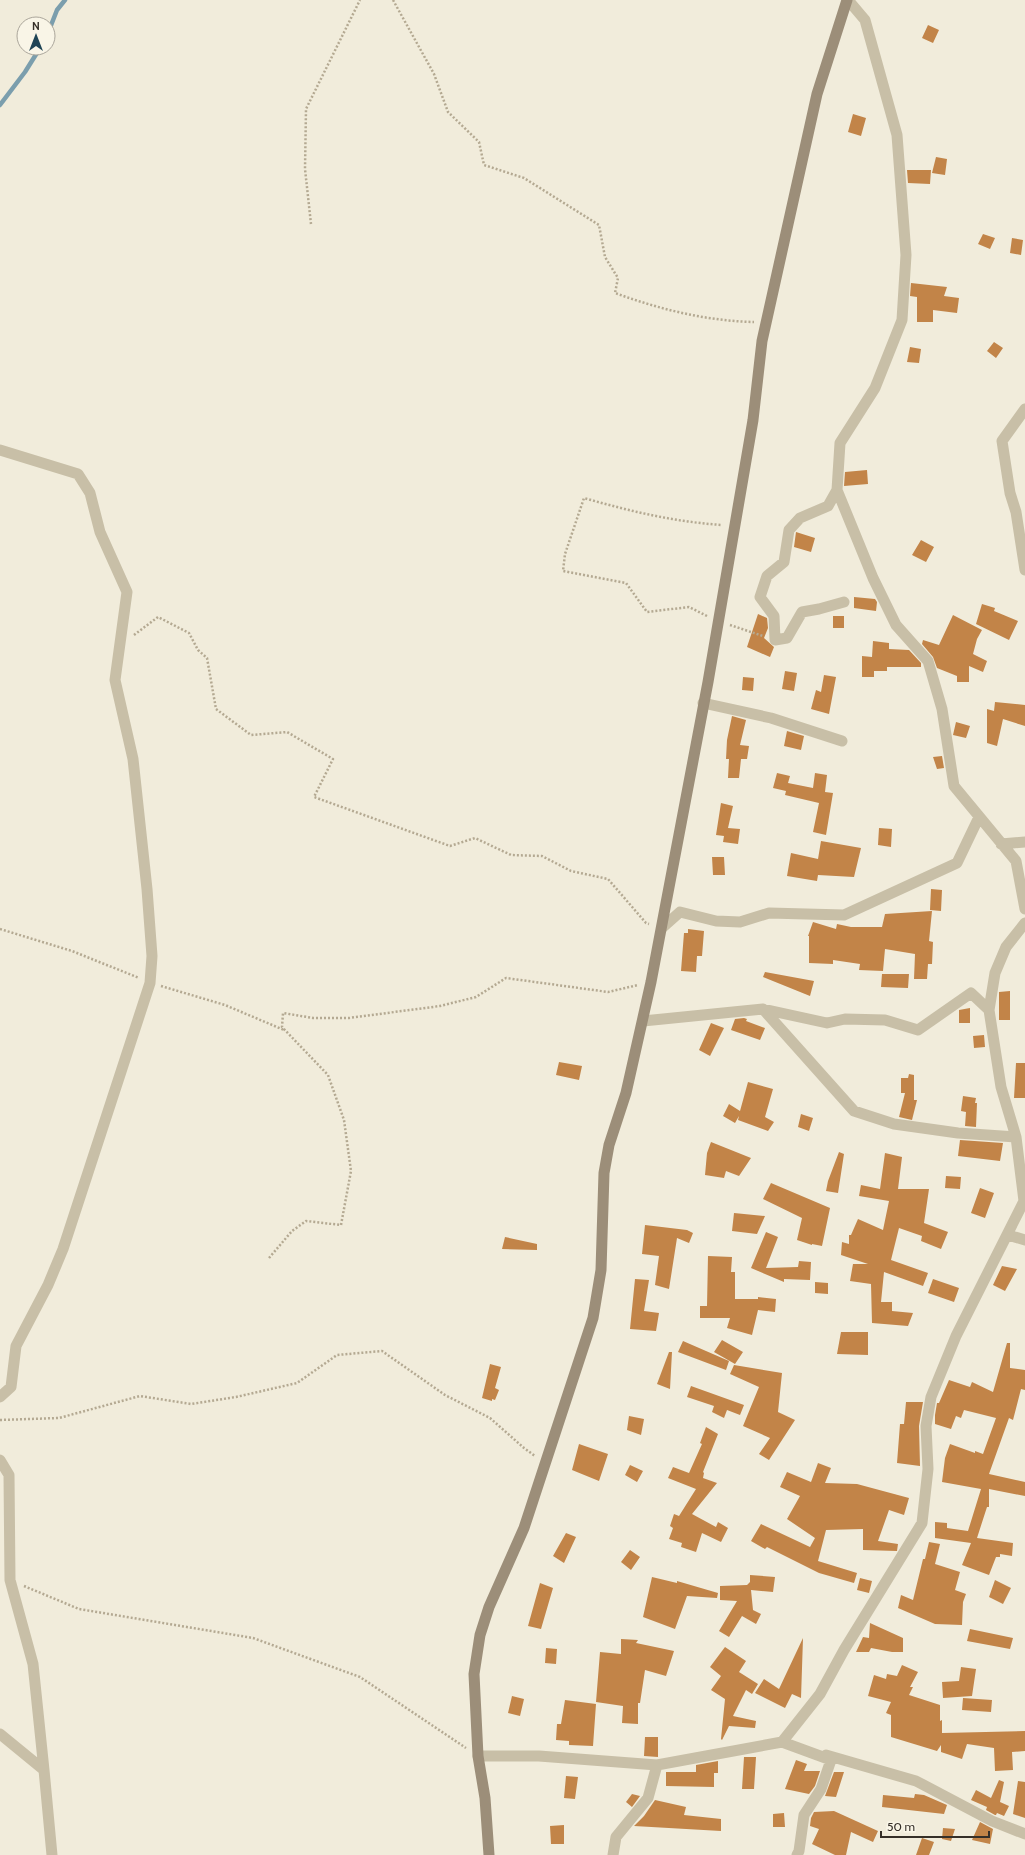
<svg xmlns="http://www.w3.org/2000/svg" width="1025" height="1855" font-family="Cabin,sans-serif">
	<rect width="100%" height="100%" fill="#f1ecdb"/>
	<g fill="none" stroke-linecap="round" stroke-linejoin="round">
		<!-- stream -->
		<path stroke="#7b9ead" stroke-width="4.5" d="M48 33 57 10 65 0
			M0 105 25 72 40 48"/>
	</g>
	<!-- building -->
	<path fill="#c28448" d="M928 25 939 30 933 43 922 38Z
		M853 114 866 118 861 136 848 132Z
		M936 157 947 159 945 175 932 173Z
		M907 170H931L930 184 908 183Z
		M983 234 995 238 990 249 978 244Z
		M1012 238 1023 240 1021 255 1010 253Z
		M911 283 947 287 944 296 959 298 957 313 933 310V322H917V297L910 296Z
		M994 342 1003 348 996 358 987 351Z
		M910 347 921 349 919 363 907 362Z
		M867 470 868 484 844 486 845 472Z
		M796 532 815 538 811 552 794 547Z
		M921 540 934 547 926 562 912 555Z
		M854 597 875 599 877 602 876 611 854 608Z
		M982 604 995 608 994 611 1018 621 1009 640 976 624Z
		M758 614 767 618 768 628 764 638 774 647 770 657 747 647Z
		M953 615 982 630 977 639 973 654 987 661 983 672 969 666V682H957V676L937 668 933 657 922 644 923 640 939 645Z
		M833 616H844V628H833Z
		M873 641 889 643V649L909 650 921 663V667H887V671H874V677H862V656L872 657Z
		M785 671 797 673 794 691 782 689Z
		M824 675 836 677 829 714 811 709 816 690 821 692Z
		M743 677 754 678 753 691 742 690Z
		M995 702 1025 705V726L1003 719 997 746 987 743V709L994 711Z
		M732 716 746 720 740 745 749 746 747 759H741L739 778H728L729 759H726L727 740Z
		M956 722 970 726 966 738 953 735Z
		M787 731 804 736 801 750 784 746Z
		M942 756 944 768 937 769 933 757Z
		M777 773 790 776 788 783 813 788 815 773 827 775 825 792 833 793 826 835 813 832 819 803 785 795 786 791 773 788Z
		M721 803 733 806 728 828 740 829 738 844 723 842 724 836 716 835Z
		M879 828 892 829 891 847 878 845Z
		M821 841 861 848 854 877 818 875 817 881 787 876 791 853 818 859Z
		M712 857H724L725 875H713Z
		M931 889 942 890 941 911 930 910Z
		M932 911 929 941 933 942 932 964H928L927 979H914L915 954 885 949 883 971 859 970 860 964 833 960V964L809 963V936H808L813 922 836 929 837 924 851 927H882L885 914Z
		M688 929 704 931 702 956H697L696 972 681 971 684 933H688Z
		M765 972 814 981 810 996 763 977Z
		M882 974H909L908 988 881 987Z
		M1010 991V1020H999V992Z
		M970 1008V1023H959V1010Z
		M744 1018 747 1019 746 1021 765 1028 760 1040 731 1030 735 1019Z
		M711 1023 724 1028 710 1056 699 1050Z
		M984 1035 985 1047 974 1048 973 1036Z
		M559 1062 582 1066 579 1080 556 1075Z
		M1016 1063H1025V1098H1014Z
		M909 1074 914 1075V1100H917L912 1120 899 1117 905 1093H901V1078H908Z
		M748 1082 773 1089 765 1117 774 1122 768 1131 738 1120 739 1116 735 1123 723 1116 729 1104 740 1111Z
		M963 1096 976 1098 975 1103H977L976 1127 965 1126 966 1112 961 1111Z
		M801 1114 813 1118 809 1131 798 1127Z
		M960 1140 1003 1143 1000 1161 958 1156Z
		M711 1142 751 1158 739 1176 726 1171 724 1178 705 1175 707 1153Z
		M839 1152 844 1154 838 1193 826 1191 828 1181Z
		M885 1153 902 1157 898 1189H929L924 1223 948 1232 941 1249 921 1241 922 1236 899 1228 891 1260 928 1273 923 1286 884 1272 881 1302H892V1311L913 1313 908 1326 872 1323 871 1284 850 1281 853 1264H868L841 1255 842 1242 849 1244V1235H851L858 1219 883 1230 889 1201 859 1196 861 1185 880 1189Z
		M946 1176 961 1177 960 1189 945 1188Z
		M771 1183 830 1208 822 1246 812 1244V1245L797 1240 802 1218 763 1199Z
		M980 1188 994 1193 985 1218 971 1213Z
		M734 1213 765 1216 757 1234 732 1231Z
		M645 1225 687 1230 693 1233 689 1243 677 1238 669 1289 655 1285 659 1256 642 1254Z
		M766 1232 778 1237 766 1268 798 1267 799 1261 811 1262 810 1280 784 1279V1282L751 1268Z
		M505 1237 537 1244V1250L502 1249Z
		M708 1256 732 1257 731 1272H735V1299H758V1297L776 1299 775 1312 758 1310 752 1335 727 1328 730 1318H700V1306H707Z
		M1002 1266 1017 1269 1005 1291 993 1285Z
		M635 1279 649 1280 644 1311 659 1313 656 1331 630 1329Z
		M933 1279 959 1288 954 1302 928 1293Z
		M815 1282 828 1283V1294L815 1293Z
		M841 1332H868V1355L837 1354Z
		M722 1340 743 1352 735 1364 714 1352Z
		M683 1341 729 1361 726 1370 678 1352Z
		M1007 1343H1010V1368L1025 1370V1390L1021 1389 1013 1420 1009 1418 989 1474 1025 1482V1496L989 1489V1507H987L977 1538 1013 1543 1012 1556 1000 1554V1557H996L989 1575 962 1565 971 1543 935 1538V1522L947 1523V1528L968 1531 981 1489 942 1482 945 1458 950 1444 975 1453V1451L983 1454 996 1418 964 1410 961 1418 956 1416 951 1429 935 1424V1415L937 1403H939L949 1380 970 1387 972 1382 993 1392Z
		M669 1352H672L670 1389 657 1384Z
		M490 1364 501 1367 495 1388 499 1390 495 1400 492 1399V1401L482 1398Z
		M734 1365 782 1373 778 1412 795 1420 769 1460 759 1454 770 1438 743 1426 759 1387 730 1374Z
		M691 1386 744 1405 740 1415 727 1410 724 1418 712 1412 714 1406 687 1397Z
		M906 1402H923L919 1426 920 1466 897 1463 900 1424H904Z
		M629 1416 644 1419 641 1435 627 1430Z
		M706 1427 718 1434 703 1472 704 1473 703 1478 717 1483 692 1514 716 1527 718 1522 728 1528 721 1542 702 1533 696 1552 681 1547 682 1543 669 1539 673 1528 670 1526 674 1514 679 1516 696 1489 668 1478 673 1467 689 1473 702 1444 700 1443Z
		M579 1444 608 1454 599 1481 572 1470Z
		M818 1463 831 1468 825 1483 857 1484 909 1498 904 1515 889 1510 878 1541 898 1544 897 1551 863 1550V1529L826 1530 818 1561 857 1573 854 1583 819 1573 767 1547 765 1549 751 1541 761 1524 810 1547 815 1538 787 1519 800 1496 780 1487 787 1472 811 1482Z
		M630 1465 643 1471 637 1482 625 1475Z
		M566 1533 576 1537 564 1563 553 1556Z
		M929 1542 940 1544 935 1564 960 1572 955 1590 966 1594 963 1602 962 1625 935 1624 898 1608 901 1595 913 1600 923 1559H925Z
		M630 1550 640 1557 631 1570 621 1562Z
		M750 1575 775 1577 773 1592 751 1590 753 1610 761 1614 756 1624 742 1616 729 1637 719 1631 737 1601 720 1600V1586L747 1585 750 1582Z
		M652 1577 677 1583V1581L718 1593 717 1598 687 1596 675 1629 643 1617Z
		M860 1578 872 1581 869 1593 857 1590Z
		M995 1580 1011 1588 1003 1604 989 1597Z
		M540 1583 553 1588 541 1629 528 1626Z
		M870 1623 903 1638V1652H892L871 1648 869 1652H856L863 1637 869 1638Z
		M970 1629 1013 1638 1010 1649 967 1641Z
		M803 1638 801 1698 792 1694 785 1708 755 1693 764 1679 779 1689Z
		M621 1639 638 1640 636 1643 674 1651 666 1676 645 1670 640 1703H638V1724L622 1723 623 1706 596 1702 600 1652 621 1654Z
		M725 1647 746 1661 739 1672 758 1684 752 1694 746 1690 733 1716 756 1721 755 1728 729 1726 722 1740 721 1739 725 1699 711 1690 721 1676 710 1667Z
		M546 1648 557 1649 556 1664 545 1663Z
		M902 1665 918 1672 910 1687H913L909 1695 940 1705V1721L942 1720V1733L1025 1731V1751L1012 1752 1013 1770 995 1771 994 1748 967 1744 962 1759 941 1752V1745L937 1751 891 1737V1715L886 1713 891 1702 868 1696 874 1675 886 1679 887 1674 897 1676Z
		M961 1667 976 1669 972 1696 943 1698 942 1682 959 1681Z
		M512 1696 524 1699 520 1716 508 1713Z
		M963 1698 992 1700 991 1712 962 1710Z
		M565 1700 596 1704 593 1746 569 1745V1741L556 1740 557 1724H561Z
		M645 1737H658V1757L644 1756Z
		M744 1757H756L754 1789H742Z
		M796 1760 807 1764 804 1771H820L815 1786 809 1794 785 1789Z
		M718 1761V1773H714V1787L666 1786V1772H696V1765Z
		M834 1772H844L836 1797 825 1796Z
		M566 1776 578 1777 575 1799 564 1798Z
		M999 1780 1004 1782 1000 1802 1009 1806 1004 1816 997 1813 996 1815H995L986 1810 987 1807 971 1800 976 1790 991 1798Z
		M1018 1781 1025 1782V1818L1013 1814Z
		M632 1794 640 1796 632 1807 626 1802Z
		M915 1794 924 1795 947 1805 944 1814 882 1807 883 1795 914 1798Z
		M655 1800 686 1807 684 1815 721 1819V1831L634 1826 644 1816Z
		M834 1811 878 1831 873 1842 851 1832 846 1855H835L812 1844 819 1829 810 1826 811 1818 814 1812Z
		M784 1813 785 1827H773V1814Z
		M980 1822 993 1829 990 1844 972 1840Z
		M564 1825V1844H551L550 1826Z
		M943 1828 955 1829 951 1841 942 1839Z
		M922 1838 934 1842 929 1855H916Z"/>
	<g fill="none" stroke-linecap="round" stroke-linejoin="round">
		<!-- path -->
		<path stroke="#b4a992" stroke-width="2.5" stroke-dasharray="2 2" stroke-linecap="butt" d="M393 0 434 74 448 112 479 142 484 165 524 178 599 225 605 257 618 278 615 293C659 309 706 321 754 322
			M311 224 305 169 306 109 360 0
			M707 616 689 607 647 612 626 583 563 571 565 554 584 498C629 511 675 522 722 525
			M730 625 763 636
			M134 635 158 617 189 633 198 650 207 658 216 709 251 735 287 732 333 759 314 797 450 846 475 838 511 855 542 856 571 871 608 879 646 923 649 924
			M0 929 72 951 139 978
			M161 986 225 1005 284 1030
			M269 1258 292 1231 306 1221 341 1225 351 1171 344 1120 328 1075 282 1027 283 1013 313 1018H349L440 1006 476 997 506 978 608 992 638 985
			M0 1420 59 1418 140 1396 191 1404 236 1397 297 1383 337 1355 382 1351 445 1395 490 1418 524 1448 535 1456
			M24 1586 79 1609 253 1638 360 1677 466 1748"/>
		<!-- minor -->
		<path stroke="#c8bfa7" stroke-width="11" d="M848 0 865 20 897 135 906 255 902 320 875 388 840 443 837 490 873 578 896 625 928 661 942 709 954 786 1016 861 1025 909
			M1025 409 1002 441 1010 493 1016 512 1025 570
			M0 450 78 474 90 493 100 532 127 592 115 680 133 759 147 889 152 956 150 983 63 1249 48 1285 16 1346 11 1387 0 1397
			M837 490 828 506 800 518 789 530 784 562 767 576 760 597 774 616 775 640 787 638 802 612 819 609 844 602
			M703 703 771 718 842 741
			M1001 844 1025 842
			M662 928 680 912 716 921 740 922 769 913 844 915 957 863 979 817
			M763 1009 854 1111 894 1124 958 1133 1016 1137
			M643 1021 763 1009 827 1023 845 1019 885 1020 918 1030 971 993 989 1010
			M1008 1235 1025 1240
			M0 1460 9 1475 10 1580 33 1664 44 1770
			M0 1734 44 1770 52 1855
			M826 1755 916 1781 992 1821 1025 1834
			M478 1756H539L657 1765 782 1742 788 1744
			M613 1855 616 1837 648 1798 657 1765
			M797 1855 799 1851 804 1815 821 1789 831 1760 782 1742 820 1694 844 1650 922 1523 928 1469 926 1426 931 1397 956 1336 1024 1201 1016 1137 1001 1087 989 1010 995 973 1006 947 1025 923"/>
		<!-- secondary -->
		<path stroke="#9c8e79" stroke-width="11" d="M489 1855 485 1798 478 1756 474 1674 480 1635 489 1607 524 1528 593 1318 601 1270 604 1173 609 1145 626 1093 651 982 708 682 753 420 762 341 817 94 847 0"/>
	</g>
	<!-- north arrow -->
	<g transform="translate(36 36)"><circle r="19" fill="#f9f5e7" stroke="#aba69b"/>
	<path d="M0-3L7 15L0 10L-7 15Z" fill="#1f4455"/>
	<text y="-6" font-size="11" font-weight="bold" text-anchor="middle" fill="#352f28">N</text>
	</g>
	<!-- scale -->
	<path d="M881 1831v6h108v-6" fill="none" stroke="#352f28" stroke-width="2"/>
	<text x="887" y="1831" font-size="12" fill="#352f28" stroke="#f9f5e7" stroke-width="3" paint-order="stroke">50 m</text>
</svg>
